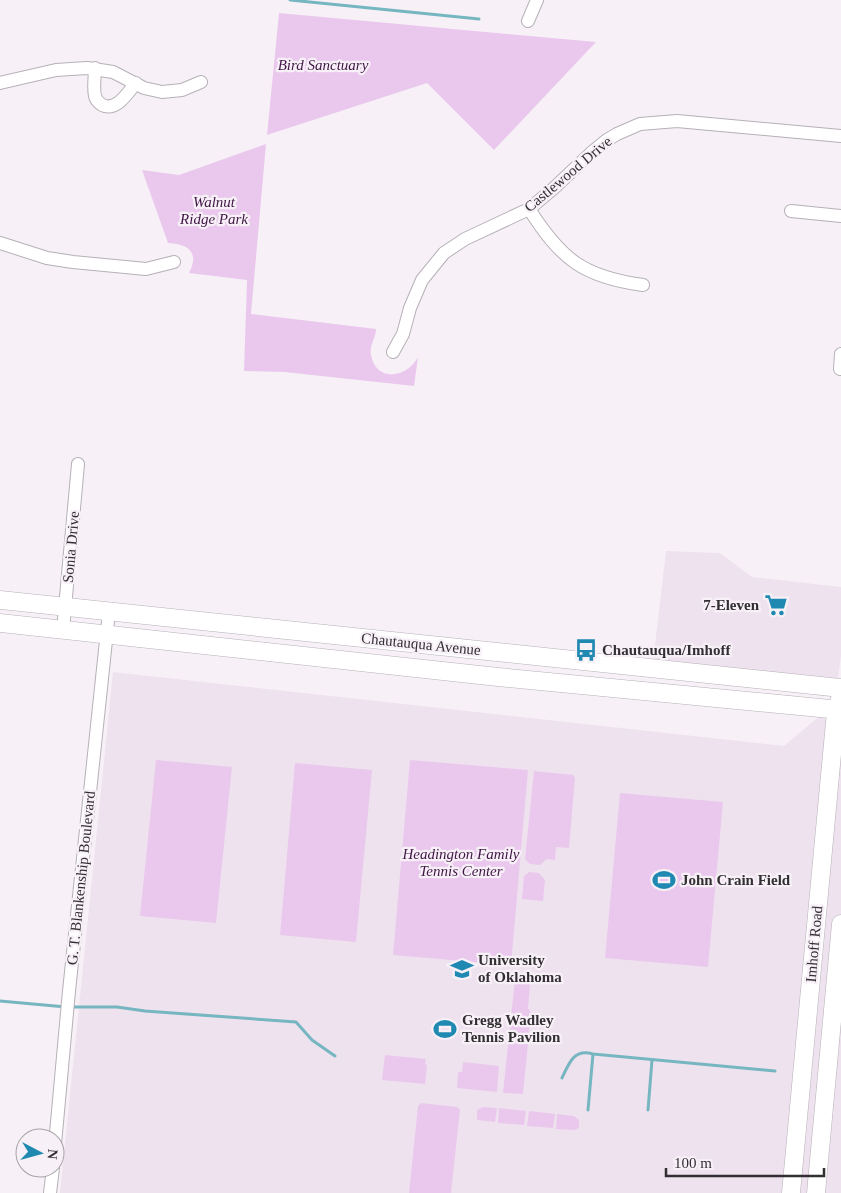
<svg xmlns="http://www.w3.org/2000/svg" width="841" height="1193" font-family="Georgia,serif">
	<rect width="100%" height="100%" fill="#f7f1f7"/>
	<!-- built -->
	<path fill="#efe2ef" d="M666 551 720 553 752 577 841 587V656L838 680 653 661Z
		M113 672 784 746 841 698V1193H60Z"/>
	<!-- green -->
	<path fill="#eac8ed" d="M279 13 596 42 494 150 427 83 267 135Z
		M266 144 251 314 376 329C376 338 369 345 371 355 376 382 406 379 418 357L414 386 284 372 244 371 247 280 189 273C200 252 188 244 168 243L142 170 179 175Z
		M156 760 232 767 216 923 140 916Z
		M410 760 528 770 511 965 393 955Z
		M295 763 372 770 356 942 280 935Z
		M534 771 573 775 575 778 569 848 556 847 555 860 547 859 540 865 530 864 525 859Z
		M620 793 723 802 708 967 605 958Z
		M529 872 539 873 545 880 543 901 522 899 524 876Z
		M526 978 530 984 528 1008 531 1013 523 1094 503 1093 515 979Z
		M385 1055 426 1059 425 1064 427 1065 425 1084 382 1080Z
		M463 1062 499 1066 497 1092 457 1088 458 1072H462Z
		M421 1103 457 1107 460 1110 451 1193H409L418 1106Z
		M483 1107 497 1108 495 1122 477 1120V1110Z
		M499 1108 526 1111 524 1125 498 1123Z
		M529 1111 555 1114 553 1128 527 1126Z
		M557 1114 574 1116 579 1120V1128L575 1130 556 1129Z"/>
	<g fill="none" stroke-linecap="round" stroke-linejoin="round">
		<!-- stream -->
		<path stroke="#76b6c0" stroke-width="3" d="M290 0 479 19
			M0 1001 66 1007
			M72 1007H117L145 1011 296 1022 312 1040 335 1056
			M562 1078C569 1063 574 1048 593 1054L775 1071
			M588 1110 593 1054
			M648 1110 652 1060"/>
		<defs>
			<path id="minor" d="M528 21 537 0
				M95 68C95 77 93 87 95 96 96 100 99 103 102 105 117 112 128 92 136 83
				M0 83 56 70 87 68 113 72 144 88 162 92 182 90 201 82
				M529 209C561 259 583 277 643 285
				M791 211 841 216
				M0 243 47 258 73 262 146 269 174 262
				M393 352 403 334 410 308 422 280 444 253 465 239 529 209 554 188 591 153 607 140 617 134 640 124 677 121 841 136
				M840 369 841 354
				M63 630 78 464
				M55 1144 69 991 109 612
				M50 1193 53 1168"/>
			<path id="secondary" d="M0 600 841 688
				M0 623 498 677 841 710
				M791 1193 835 722 840 699
				M816 1193 841 924"/>
		</defs>
		<!-- minor casing -->
		<use href="#minor" stroke="#b6b0b7" stroke-width="14"/>
		<!-- secondary casing -->
		<use href="#secondary" stroke="#b6b0b7" stroke-width="19"/>
		<!-- minor -->
		<use href="#minor" stroke="#fff" stroke-width="12"/>
		<!-- secondary -->
		<use href="#secondary" stroke="#fff" stroke-width="18"/>
	</g>
	<!-- icons -->
	<defs>
		<symbol id="supermarket-bare" viewBox="-9 -9 18 18"><path d="M-6-5.5h2.5l.6 2H6L4.5 2H-2.5L-4.4-4H-6ZM-1.5 3.2a1.3 1.3 0 1 0 .1 0ZM3 3.2a1.3 1.3 0 1 0 .1 0Z" fill="#2089b1" stroke="#f7f1f7" stroke-width="2.5" paint-order="stroke"/></symbol>
		<symbol id="bus-bare" viewBox="-9 -9 18 18"><path d="M-5-6H5V4H4V6H2V4H-2V6H-4V4H-5ZM-3.5-4V0h7V-4ZM-3.5 1.2v1.5H-2V1.2ZM2 1.2v1.5H3.5V1.2Z" fill="#2089b1" stroke="#f7f1f7" stroke-width="2.5" paint-order="stroke"/></symbol>
		<symbol id="stadium-bare" viewBox="-9 -9 18 18"><path d="M0-5a6.5 5 0 1 0 0 10a6.5 5 0 1 0 0-10ZM-3.5-1.8h7v3.6h-7Z" fill="#2089b1" stroke="#f7f1f7" stroke-width="2.5" paint-order="stroke"/></symbol>
		<symbol id="university-bare" viewBox="-9 -9 18 18"><path d="M0-5L7-2L0 1L-7-2ZM-4 1L0 2.5L4 1V4Q0 6-4 4Z" fill="#2089b1" stroke="#f7f1f7" stroke-width="2.5" paint-order="stroke"/></symbol>
	</defs>
	<g fill-rule="evenodd">
		<use href="#supermarket-bare" x="760" y="589" width="32" height="32"/>
		<use href="#bus-bare" x="570" y="634" width="32" height="32"/>
		<use href="#stadium-bare" x="648" y="864" width="32" height="32"/>
		<use href="#university-bare" x="446" y="953" width="32" height="32"/>
		<use href="#stadium-bare" x="429" y="1013" width="32" height="32"/>
	</g>
	<g text-anchor="middle" dominant-baseline="central" stroke-width="4.5" stroke-linejoin="round" paint-order="stroke">
		<!-- park labels -->
		<g font-size="15" font-style="italic" fill="#411646" stroke="#f7f1f7">
			<text x="323" y="65">Bird Sanctuary</text>
			<text x="214" y="202">Walnut<tspan x="214" dy="17">Ridge Park</tspan></text>
			<text x="461" y="854">Headington Family<tspan x="461" dy="17">Tennis Center</tspan></text>
		</g>
		<!-- street labels -->
		<g font-size="15" fill="#322f32" stroke="#f7f1f7">
			<text transform="translate(568 174) rotate(-40)">Castlewood Drive</text>
			<text transform="translate(71 547) rotate(-85)">Sonia Drive</text>
			<text transform="translate(421 644) rotate(6)">Chautauqua Avenue</text>
			<text transform="translate(81 878) rotate(-84)">G. T. Blankenship Boulevard</text>
			<text transform="translate(814 944) rotate(-85)">Imhoff Road</text>
		</g>
		<!-- poi labels -->
		<g font-size="15" font-weight="bold" fill="#322f32" stroke="#f7f1f7" text-anchor="start">
			<text x="759" y="605" text-anchor="end">7-Eleven</text>
			<text x="602" y="650">Chautauqua/Imhoff</text>
			<text x="681" y="880">John Crain Field</text>
			<text x="478" y="960">University<tspan x="478" dy="17">of Oklahoma</tspan></text>
			<text x="462" y="1020">Gregg Wadley<tspan x="462" dy="17">Tennis Pavilion</tspan></text>
		</g>
	</g>
	<!-- north arrow -->
	<g transform="translate(40 1153) rotate(96)"><circle r="24" fill="#f7f1f7" stroke="#a8a3a8"/>
	<path d="M0-4L9 19L0 12L-9 19Z" fill="#2089b1"/>
	<text y="-8" font-size="14" font-weight="bold" text-anchor="middle" fill="#322f32">N</text>
	</g>
	<!-- scale -->
	<path d="M666 1168v8h158v-8" fill="none" stroke="#322f32" stroke-width="2.5"/>
	<text x="674" y="1168" font-size="15" fill="#322f32" stroke="#f7f1f7" stroke-width="4" paint-order="stroke">100 m</text>
</svg>
